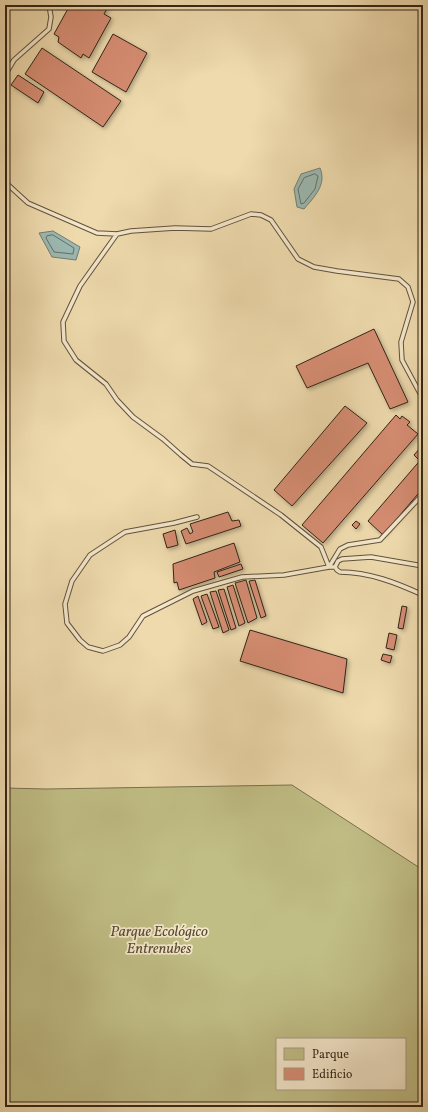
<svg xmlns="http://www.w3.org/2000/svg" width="428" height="1112" font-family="Vollkorn,serif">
	<defs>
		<filter id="shadow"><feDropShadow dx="2" dy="2" stdDeviation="2" flood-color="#0004"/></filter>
	</defs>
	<rect width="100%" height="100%" fill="#eedaad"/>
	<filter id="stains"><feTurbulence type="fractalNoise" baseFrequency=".005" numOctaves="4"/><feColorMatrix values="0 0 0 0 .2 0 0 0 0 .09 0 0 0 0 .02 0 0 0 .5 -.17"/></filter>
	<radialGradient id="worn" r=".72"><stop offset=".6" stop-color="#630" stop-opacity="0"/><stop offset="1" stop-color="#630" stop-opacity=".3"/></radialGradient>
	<!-- green -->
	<path fill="#c0bd85" stroke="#79714e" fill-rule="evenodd" d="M292 785 423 870V1107H5V788L46 789ZM277 1039H405V1089H277Z"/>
	<!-- water -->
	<path fill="#9bb9b2" stroke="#717e74" d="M320 168C327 185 314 197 304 209L297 207 294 189 301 174Z
		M53 231 80 247 76 260 52 257 39 233Z"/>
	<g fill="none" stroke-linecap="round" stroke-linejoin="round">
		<!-- shore -->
		<path stroke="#666f65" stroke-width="1" d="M315 174 318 176 315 189 304 203 301 204 298 189 304 178Z
			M53 235 74 248 73 254 54 252 46 238 47 236Z"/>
	</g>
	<!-- building -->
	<path fill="#d68d73" stroke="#322518" filter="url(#shadow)" d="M70 5H109L104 14 111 18 89 58 83 54 81 58 58 42 59 37 54 34Z
		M113 34 147 53 126 92 92 72Z
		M42 48 121 101 103 127 25 74Z
		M18 75 44 92 38 103 11 85Z
		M374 329 408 402 390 409 368 363 307 388 296 366Z
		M345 406 367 423 292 506 274 490Z
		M396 415 400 419 402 416 410 422 407 425 418 434 323 543 302 525Z
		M422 446 423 455 419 460 414 455Z
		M423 457V488L383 535 368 521Z
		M228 512 232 521 239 520 241 526 186 544 181 531 187 528 190 534 193 532 190 524Z
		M356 521 360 524 356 529 352 525Z
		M175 530 178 545 167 548 163 534Z
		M234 543 240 562 214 572 215 578 179 590 177 582 174 583 173 564Z
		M241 564 243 569 219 577 217 572Z
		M246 580 257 618 248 623 235 583Z
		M255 580 266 616 261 618 249 581Z
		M233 585 245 623 239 626 227 587Z
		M224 589 236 628 231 630 218 590Z
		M216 591 229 630 223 633 210 592Z
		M207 594 219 627 213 629 201 596Z
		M198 596 207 622 202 625 193 599Z
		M402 606 407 607 403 629 398 628Z
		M250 630 347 659 343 693 240 661Z
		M389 633 397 635 394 650 386 648Z
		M383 654 392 656 390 663 381 660Z"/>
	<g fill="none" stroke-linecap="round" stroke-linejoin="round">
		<defs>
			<path id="lane" d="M5 12 7 16 5 23
				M5 75 14 60 49 29 51 17 49 5
				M5 182 28 203 97 233 117 234 131 231 175 228 211 229 251 214 261 215 271 220 298 259 314 267 337 271 399 279 408 287 413 302 401 342 402 360 423 399
				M117 234 80 286 63 322 64 341 76 360 106 384 117 400 133 417 163 439 181 455 192 464 208 466 281 515 321 547 329 567
				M197 517 174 523 125 532 90 555 72 581 65 604 67 623 80 640 88 647 103 651 120 645 129 637 143 616 193 591 242 577 284 575 329 567H335
				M423 566 371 557 342 559 338 561 335 567 337 570 340 572C369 572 397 583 423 595
				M329 567 340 549 348 545 380 540 423 494"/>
		</defs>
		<!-- lane casing -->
		<use href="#lane" stroke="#61523d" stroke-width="5.5"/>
		<!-- lane -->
		<use href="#lane" stroke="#f4e7ca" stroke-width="3.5"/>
	</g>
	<g text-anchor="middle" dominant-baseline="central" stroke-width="3.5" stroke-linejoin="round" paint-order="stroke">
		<!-- park labels -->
		<g font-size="15" font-style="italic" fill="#564b33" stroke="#f4e7ca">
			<text x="159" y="932">Parque Ecológico<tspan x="159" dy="17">Entrenubes</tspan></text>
		</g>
	</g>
	<!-- margin -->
	<rect width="428" height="1112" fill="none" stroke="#eedaad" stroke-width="20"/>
	<rect x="6" y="6" width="416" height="1100" fill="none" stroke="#322518" stroke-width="2"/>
	<rect x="10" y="10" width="408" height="1092" fill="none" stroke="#322518"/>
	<!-- legend -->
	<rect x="276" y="1038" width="130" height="52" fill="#f4e7ca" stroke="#a69983"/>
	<rect x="284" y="1048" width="20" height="12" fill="#c0bd85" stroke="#a69983"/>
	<text x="312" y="1058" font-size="12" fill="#322518">Parque</text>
	<rect x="284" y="1068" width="20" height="12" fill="#d68d73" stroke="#a69983"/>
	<text x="312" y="1078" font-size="12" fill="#322518">Edificio</text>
	<rect width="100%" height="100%" filter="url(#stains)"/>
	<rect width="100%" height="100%" fill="url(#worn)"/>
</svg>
